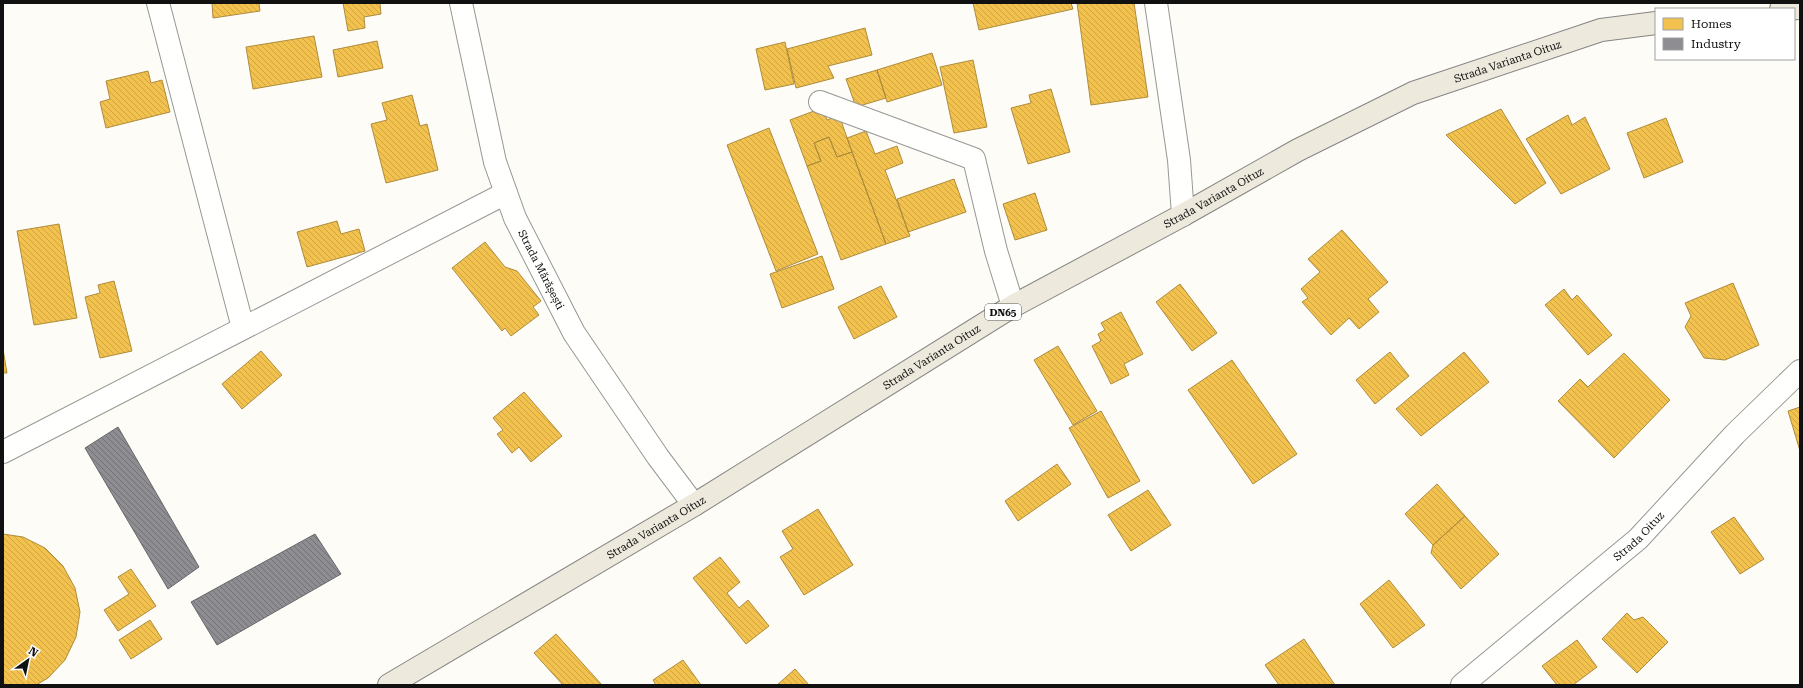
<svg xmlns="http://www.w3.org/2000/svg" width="1803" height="688" font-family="'Roboto Serif',serif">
	<defs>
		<pattern id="homes-back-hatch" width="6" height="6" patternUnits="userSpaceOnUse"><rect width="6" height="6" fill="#f2c14e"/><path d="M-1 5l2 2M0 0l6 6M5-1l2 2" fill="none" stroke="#cea543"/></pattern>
		<pattern id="industry-back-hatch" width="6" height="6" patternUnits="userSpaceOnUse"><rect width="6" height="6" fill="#8d8d92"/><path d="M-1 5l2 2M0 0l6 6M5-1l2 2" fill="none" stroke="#727276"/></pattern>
	</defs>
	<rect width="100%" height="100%" fill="#fdfcf7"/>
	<!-- homes -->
	<path fill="url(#homes-back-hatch)" stroke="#ae8c3c" d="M212 3H259L260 11 213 18Z
		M343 3H380L381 14 364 17 365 28 348 31Z
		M973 3H1071L1073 9 979 30Z
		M1077 3H1134L1148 97 1091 105Z
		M865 28 872 55 828 66 834 78 796 88 787 49Z
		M314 36 322 77 253 89 246 47Z
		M377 41 383 68 338 77 333 50Z
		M785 42 794 84 765 90 756 49Z
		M932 53 942 85 887 102 877 70Z
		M973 60 987 127 954 133 940 67Z
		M877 70 886 98 856 107 846 79Z
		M148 71 151 83 162 80 170 112 106 128 100 102 110 99 106 81Z
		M1051 89 1070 152 1028 164 1011 108 1031 103 1029 95Z
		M412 95 420 126 427 124 438 170 386 183 371 124 387 120 382 103Z
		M822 108 827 120 839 115 852 152 837 157 829 137 814 143 821 161 807 166 790 120Z
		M1501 109 1546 183 1515 204 1446 135Z
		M1568 115 1572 125 1585 117 1610 169 1561 194 1526 139Z
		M1666 118 1683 162 1644 178 1627 133Z
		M769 128 818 254 776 271 727 145Z
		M866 131 875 154 897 146 903 163 885 170 910 236 886 244 847 138Z
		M829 137 837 157 852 152 886 244 841 260 807 166 821 161 814 143Z
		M954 179 966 212 908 232 897 199Z
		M1035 193 1047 230 1015 240 1003 204Z
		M337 221 341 234 359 229 365 251 307 267 297 232Z
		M59 224 77 318 34 325 17 231Z
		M1342 230 1388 282 1368 299 1379 312 1359 329 1349 318 1331 335 1302 302 1308 298 1301 289 1320 272 1308 259Z
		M485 242 505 267 517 271 541 301 533 307 539 315 511 336 505 328 502 331 452 268Z
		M822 256 834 289 782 308 770 274Z
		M114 281 132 351 100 358 85 297 100 293 98 285Z
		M1733 283 1759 345 1725 360 1704 358 1685 327 1691 316 1685 303Z
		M1180 284 1217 333 1192 351 1156 302Z
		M881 286 897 317 854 339 838 307Z
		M1564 289 1572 300 1577 295 1612 335 1588 355 1545 305Z
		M1121 312 1143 354 1124 364 1129 375 1111 384 1092 346 1101 341 1098 334 1105 330 1101 323Z
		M1058 346 1097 411 1073 425 1034 360Z
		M3 349 7 373H3Z
		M261 351 282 375 242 409 222 384Z
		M1390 352 1409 376 1375 404 1356 380Z
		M1464 352 1489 382 1421 436 1396 409Z
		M1624 353 1670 400 1614 458 1558 401 1580 379 1588 387Z
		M1232 360 1297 454 1253 484 1188 390Z
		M524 392 562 436 531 462 519 447 512 453 497 434 503 430 493 418Z
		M1800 407V451L1788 411Z
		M1101 411 1140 481 1108 498 1069 428Z
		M1057 464 1071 484 1018 521 1005 501Z
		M1437 484 1465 516 1433 545 1405 514Z
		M1148 490 1171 525 1131 551 1108 515Z
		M818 509 853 565 804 595 780 557 793 549 782 531Z
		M1465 516 1499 554 1461 589 1431 553 1433 545Z
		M1734 517 1764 559 1740 574 1711 532Z
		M3 534 23 537 45 548 63 566 75 588 80 612 76 637 65 660 48 678 36 685H3Z
		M720 557 740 582 727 593 739 608 748 600 769 626 746 644 693 578Z
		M131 569 156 606 118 631 104 610 129 594 118 577Z
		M1389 580 1425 625 1393 648 1360 604Z
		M1627 613 1634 620 1643 617 1668 642 1637 673 1602 639Z
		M150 620 162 639 131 659 119 640Z
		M556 634 602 685H563L534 653Z
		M1304 639 1335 685H1279L1265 665Z
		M1577 640 1597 667 1573 685H1557L1542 666Z
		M683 660 701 685H656L653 680Z
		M795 669 809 685H777Z"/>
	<!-- industry -->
	<path fill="url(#industry-back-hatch)" stroke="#68686b" d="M118 427 199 567 168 589 85 448Z
		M315 534 341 574 217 645 191 602Z"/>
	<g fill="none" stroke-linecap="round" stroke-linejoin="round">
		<defs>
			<g id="minor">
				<path d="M158 3 243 328"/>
				<path id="s1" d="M461 3 495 162 515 218 574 333 658 457 694 505"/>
				<path d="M1156 3 1179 160 1183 215"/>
				<path d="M820 102 974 159 996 251 1013 306"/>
				<path d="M3 452 506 193"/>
				<path id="s2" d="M1462 685 1638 539 1735 434 1800 371"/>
			</g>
			<g id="major">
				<path d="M1781 9 1800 8"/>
				<path id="s3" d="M389 685 694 505 1013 306 1183 215 1298 150 1413 93 1601 30 1656 23"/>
			</g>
		</defs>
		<!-- minor casing -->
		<use href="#minor" stroke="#979795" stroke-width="24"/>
		<!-- major casing -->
		<use href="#major" stroke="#858482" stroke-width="24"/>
		<!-- minor -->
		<use href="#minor" stroke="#fffffe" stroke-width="22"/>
		<!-- major -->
		<use href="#major" stroke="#ede9dc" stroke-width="22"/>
	</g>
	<g text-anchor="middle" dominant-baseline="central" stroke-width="4" stroke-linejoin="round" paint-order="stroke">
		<!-- shield labels -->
		<rect fill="#fff" stroke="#585858" stroke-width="1" x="985" y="304" width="36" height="16" rx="3"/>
		<g font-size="10" font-weight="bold" fill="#111">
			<text x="1003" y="312">DN65</text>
		</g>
		<!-- street labels -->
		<g font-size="11" fill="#111" stroke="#fff">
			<text stroke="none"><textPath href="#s3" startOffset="1283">Strada Varianta Oituz</textPath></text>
			<text stroke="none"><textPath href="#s3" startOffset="958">Strada Varianta Oituz</textPath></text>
			<text stroke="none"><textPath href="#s1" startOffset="280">Strada Mărășești</textPath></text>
			<text stroke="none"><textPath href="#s3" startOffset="634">Strada Varianta Oituz</textPath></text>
			<text stroke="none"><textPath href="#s3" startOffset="310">Strada Varianta Oituz</textPath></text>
			<text stroke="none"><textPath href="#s2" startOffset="231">Strada Oituz</textPath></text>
		</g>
	</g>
	<!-- border -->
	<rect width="1803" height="688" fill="none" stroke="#111111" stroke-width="8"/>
	<!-- legend -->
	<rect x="1655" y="8" width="140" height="52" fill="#ffffff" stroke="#a0a0a0"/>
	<rect x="1663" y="18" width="20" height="12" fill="#f2c14e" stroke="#a0a0a0"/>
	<text x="1691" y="28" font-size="12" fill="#111111">Homes</text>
	<rect x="1663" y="38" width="20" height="12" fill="#8d8d92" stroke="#a0a0a0"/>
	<text x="1691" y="48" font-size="12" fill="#111111">Industry</text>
	<!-- north arrow -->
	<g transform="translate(28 660) rotate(33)" stroke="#ffffff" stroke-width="3" paint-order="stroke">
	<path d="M0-3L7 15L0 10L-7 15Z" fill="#111111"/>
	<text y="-6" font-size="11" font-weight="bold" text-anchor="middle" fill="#111111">N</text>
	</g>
</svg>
